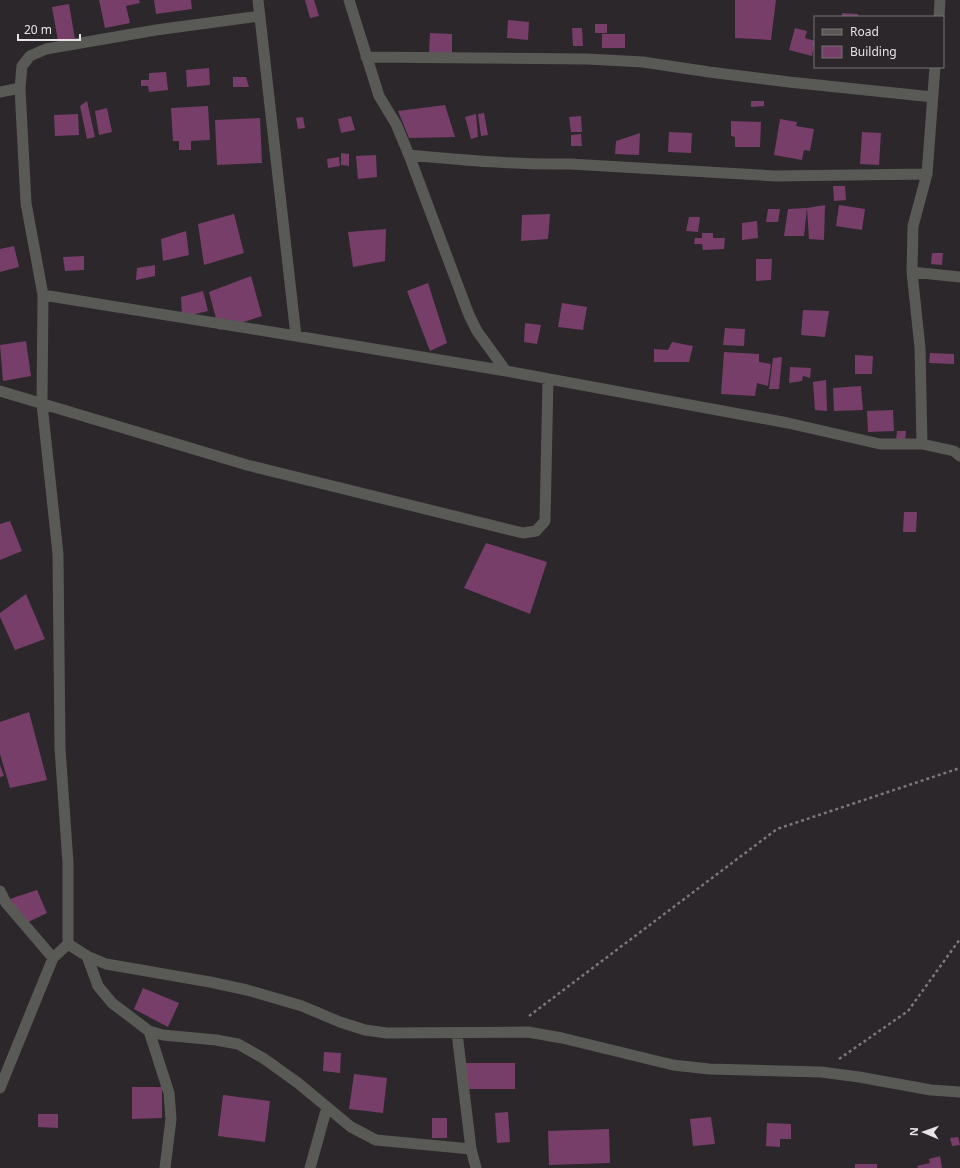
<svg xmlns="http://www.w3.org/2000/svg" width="960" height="1168" font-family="'Noto Sans',sans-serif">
	<rect width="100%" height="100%" fill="#2c272a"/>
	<!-- building -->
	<path fill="#773e6a" d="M99 0H139L140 3 126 6 130 23 105 28Z
		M154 0H191L192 9 156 14Z
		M305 0H314L319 16 310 18Z
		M735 0H776L771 40 735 38Z
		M69 4 75 39 58 41 52 7Z
		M842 13 858 14V17H842Z
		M508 20 529 22 528 40 507 38Z
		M595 24H607V33H595Z
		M572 28H582L583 46H573Z
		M795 28 807 31 805 38 815 41 812 56 789 50Z
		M430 33 452 34V53H429Z
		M602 34H625V48H602Z
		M209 68 210 85 187 87 186 70Z
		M166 72 168 90 149 92 148 86H141V80H149V73Z
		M233 77H246L249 87H233Z
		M87 101 95 137 87 139 80 106Z
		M751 101H764V106L751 107Z
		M445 105 455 137 409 138 398 111Z
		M208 106 210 140 191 141V150H179V141H173L171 108Z
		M107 108 112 132 99 135 95 111Z
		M484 113 488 135 481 136 478 114Z
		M78 114 79 135 55 136 54 115Z
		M476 114 478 137 471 139 465 117Z
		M351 116 355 130 341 133 338 119Z
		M581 116 582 132H571L569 117Z
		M303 117 305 128 298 129 296 118Z
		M260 118 262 163 217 165 215 120Z
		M780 119 797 122 796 126 814 129 810 151 804 150 802 160 774 155Z
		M731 121 761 122 760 147H735V137L731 136Z
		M669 132 692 133 691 153 668 152Z
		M862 132 881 133 879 165 860 164Z
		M640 133 639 155 615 154 616 141Z
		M581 134 582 146H571V135Z
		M341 153 349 154V166L341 165Z
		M376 155 377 177 358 179 356 156Z
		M339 157 340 166 328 168 327 159Z
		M833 186H845L846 200 834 201Z
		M825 205 824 240 809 239 807 208Z
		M839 205 865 209 862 230 836 226Z
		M807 208 804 236H784L788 209Z
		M768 209H780L778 222H766Z
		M234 214 244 253 204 265 198 224Z
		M550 214 548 239 521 241 522 215Z
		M689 217H700L698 232 686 231Z
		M757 221 758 238 742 240V223Z
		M386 229 385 261 353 267 348 232Z
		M186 231 189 255 163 261 161 239Z
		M702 233H713V238H725L724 249 703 250 702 244H694L695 238H702Z
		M14 246 19 267 0 272V249Z
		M932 253H943L942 265 931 264Z
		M84 256V270L65 271 63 257Z
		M756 259H772L771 280 756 281Z
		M155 265V276L136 280 137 268Z
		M251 276 262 316 219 330 209 292Z
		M428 283 447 343 430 351 407 291Z
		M203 291 208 311 182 317 181 297Z
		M562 303 587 307 583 330 558 327Z
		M803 310 829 311 825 337 801 335Z
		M525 323 541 325 537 344 524 342Z
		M725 328 745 329 744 346 723 345Z
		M26 341 31 376 3 381 0 345Z
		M672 342 693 346 689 362H654V349L668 350Z
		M724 352 759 354V362L771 364 768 386 757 383 755 396 721 394Z
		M930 353 954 354V364L929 363Z
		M855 355 873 356 872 374H855Z
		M782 357 779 389H769L773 358Z
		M790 367 811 368 810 378 803 376 802 381 789 383Z
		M826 380 827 411 815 410 813 382Z
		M861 386 863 410 834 411 833 388Z
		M893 410 894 431 868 432 867 411Z
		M897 431H906L905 442 896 441Z
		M904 512H917L916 532H903Z
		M10 521 22 551 0 560V524Z
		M486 543 547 562 530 614 464 588Z
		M26 594 45 639 15 650 0 617V613Z
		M29 712 47 780 10 788 0 754V722Z
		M0 765 4 776 0 777Z
		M37 890 47 913 20 926 10 899Z
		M143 988 179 1003 168 1027 134 1009Z
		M324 1052 341 1053 340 1073 323 1071Z
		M464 1063H515V1089H464Z
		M354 1074 387 1078 383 1113 349 1109Z
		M132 1087H162V1118L132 1119Z
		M223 1095 270 1101 265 1142 218 1136Z
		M508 1112 510 1142 497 1143 495 1113Z
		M38 1114H58V1128L38 1127Z
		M711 1117 715 1144 693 1146 690 1119Z
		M432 1118H447V1138H432Z
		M767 1123 791 1124V1139H780V1147L766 1146Z
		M609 1129 610 1163 549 1165 548 1131Z
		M958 1137 960 1145 952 1146 950 1138Z
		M940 1156 942 1168H918L917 1166 930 1163 929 1159Z
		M855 1164H877V1168H855Z"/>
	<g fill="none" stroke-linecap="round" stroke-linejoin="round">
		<!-- path -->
		<path stroke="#7c777a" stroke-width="2.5" stroke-dasharray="3 3" stroke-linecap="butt" d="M529 1016 777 829 960 768
			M839 1059 908 1011 960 939"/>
		<!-- minor -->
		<path stroke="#595956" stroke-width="11" d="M258 0 296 336
			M349 0 379 96 396 124 409 155 469 315 477 331 506 371
			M939 17 940 0
			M366 57 587 59 643 62 709 72 789 82 933 97
			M0 92 20 88
			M409 155C463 160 516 165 570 164L775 176 927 174
			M912 272 960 277
			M43 295 296 336 506 371 788 423 880 444H922L954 451 960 456
			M0 391 247 465 523 533 536 531 545 521 548 379
			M922 444 920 348 912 272 913 226 927 174 935 67
			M0 891 6 903 53 958
			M68 944 87 956 106 964 210 982 247 990 302 1006 340 1022 365 1030 387 1033 528 1032 562 1038 673 1065 709 1069 821 1072 859 1077 931 1090 960 1092
			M87 956 98 986 112 1003 149 1031 163 1035 216 1040 238 1044 263 1058 298 1083 351 1127 376 1140 471 1149
			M149 1031 169 1093 171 1119 165 1168
			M457 1033 471 1149 476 1168
			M0 1088 53 958 68 944V863L60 748 58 554 42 404 43 295 26 203 20 88 22 66 30 56 46 49 156 30 260 16
			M310 1168 327 1107"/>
	</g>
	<!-- legend -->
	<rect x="814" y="16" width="130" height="52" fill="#2c272a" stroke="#777275"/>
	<rect x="822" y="29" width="20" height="6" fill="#595956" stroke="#777275"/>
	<text x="850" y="36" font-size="12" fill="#e7e3e6">Road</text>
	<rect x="822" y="46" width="20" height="12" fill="#773e6a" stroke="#777275"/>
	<text x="850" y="56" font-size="12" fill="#e7e3e6">Building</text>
	<!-- north arrow -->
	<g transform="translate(924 1132) rotate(272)" stroke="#2c272a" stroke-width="3" paint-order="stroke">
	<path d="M0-3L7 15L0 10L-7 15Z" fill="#e7e3e6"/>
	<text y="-6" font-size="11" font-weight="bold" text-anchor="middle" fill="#e7e3e6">N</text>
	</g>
	<!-- scale -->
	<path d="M18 34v6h62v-6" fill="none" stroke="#e7e3e6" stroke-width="2"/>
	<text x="24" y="34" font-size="12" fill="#e7e3e6" stroke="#2c272a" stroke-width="3" paint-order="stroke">20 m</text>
</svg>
